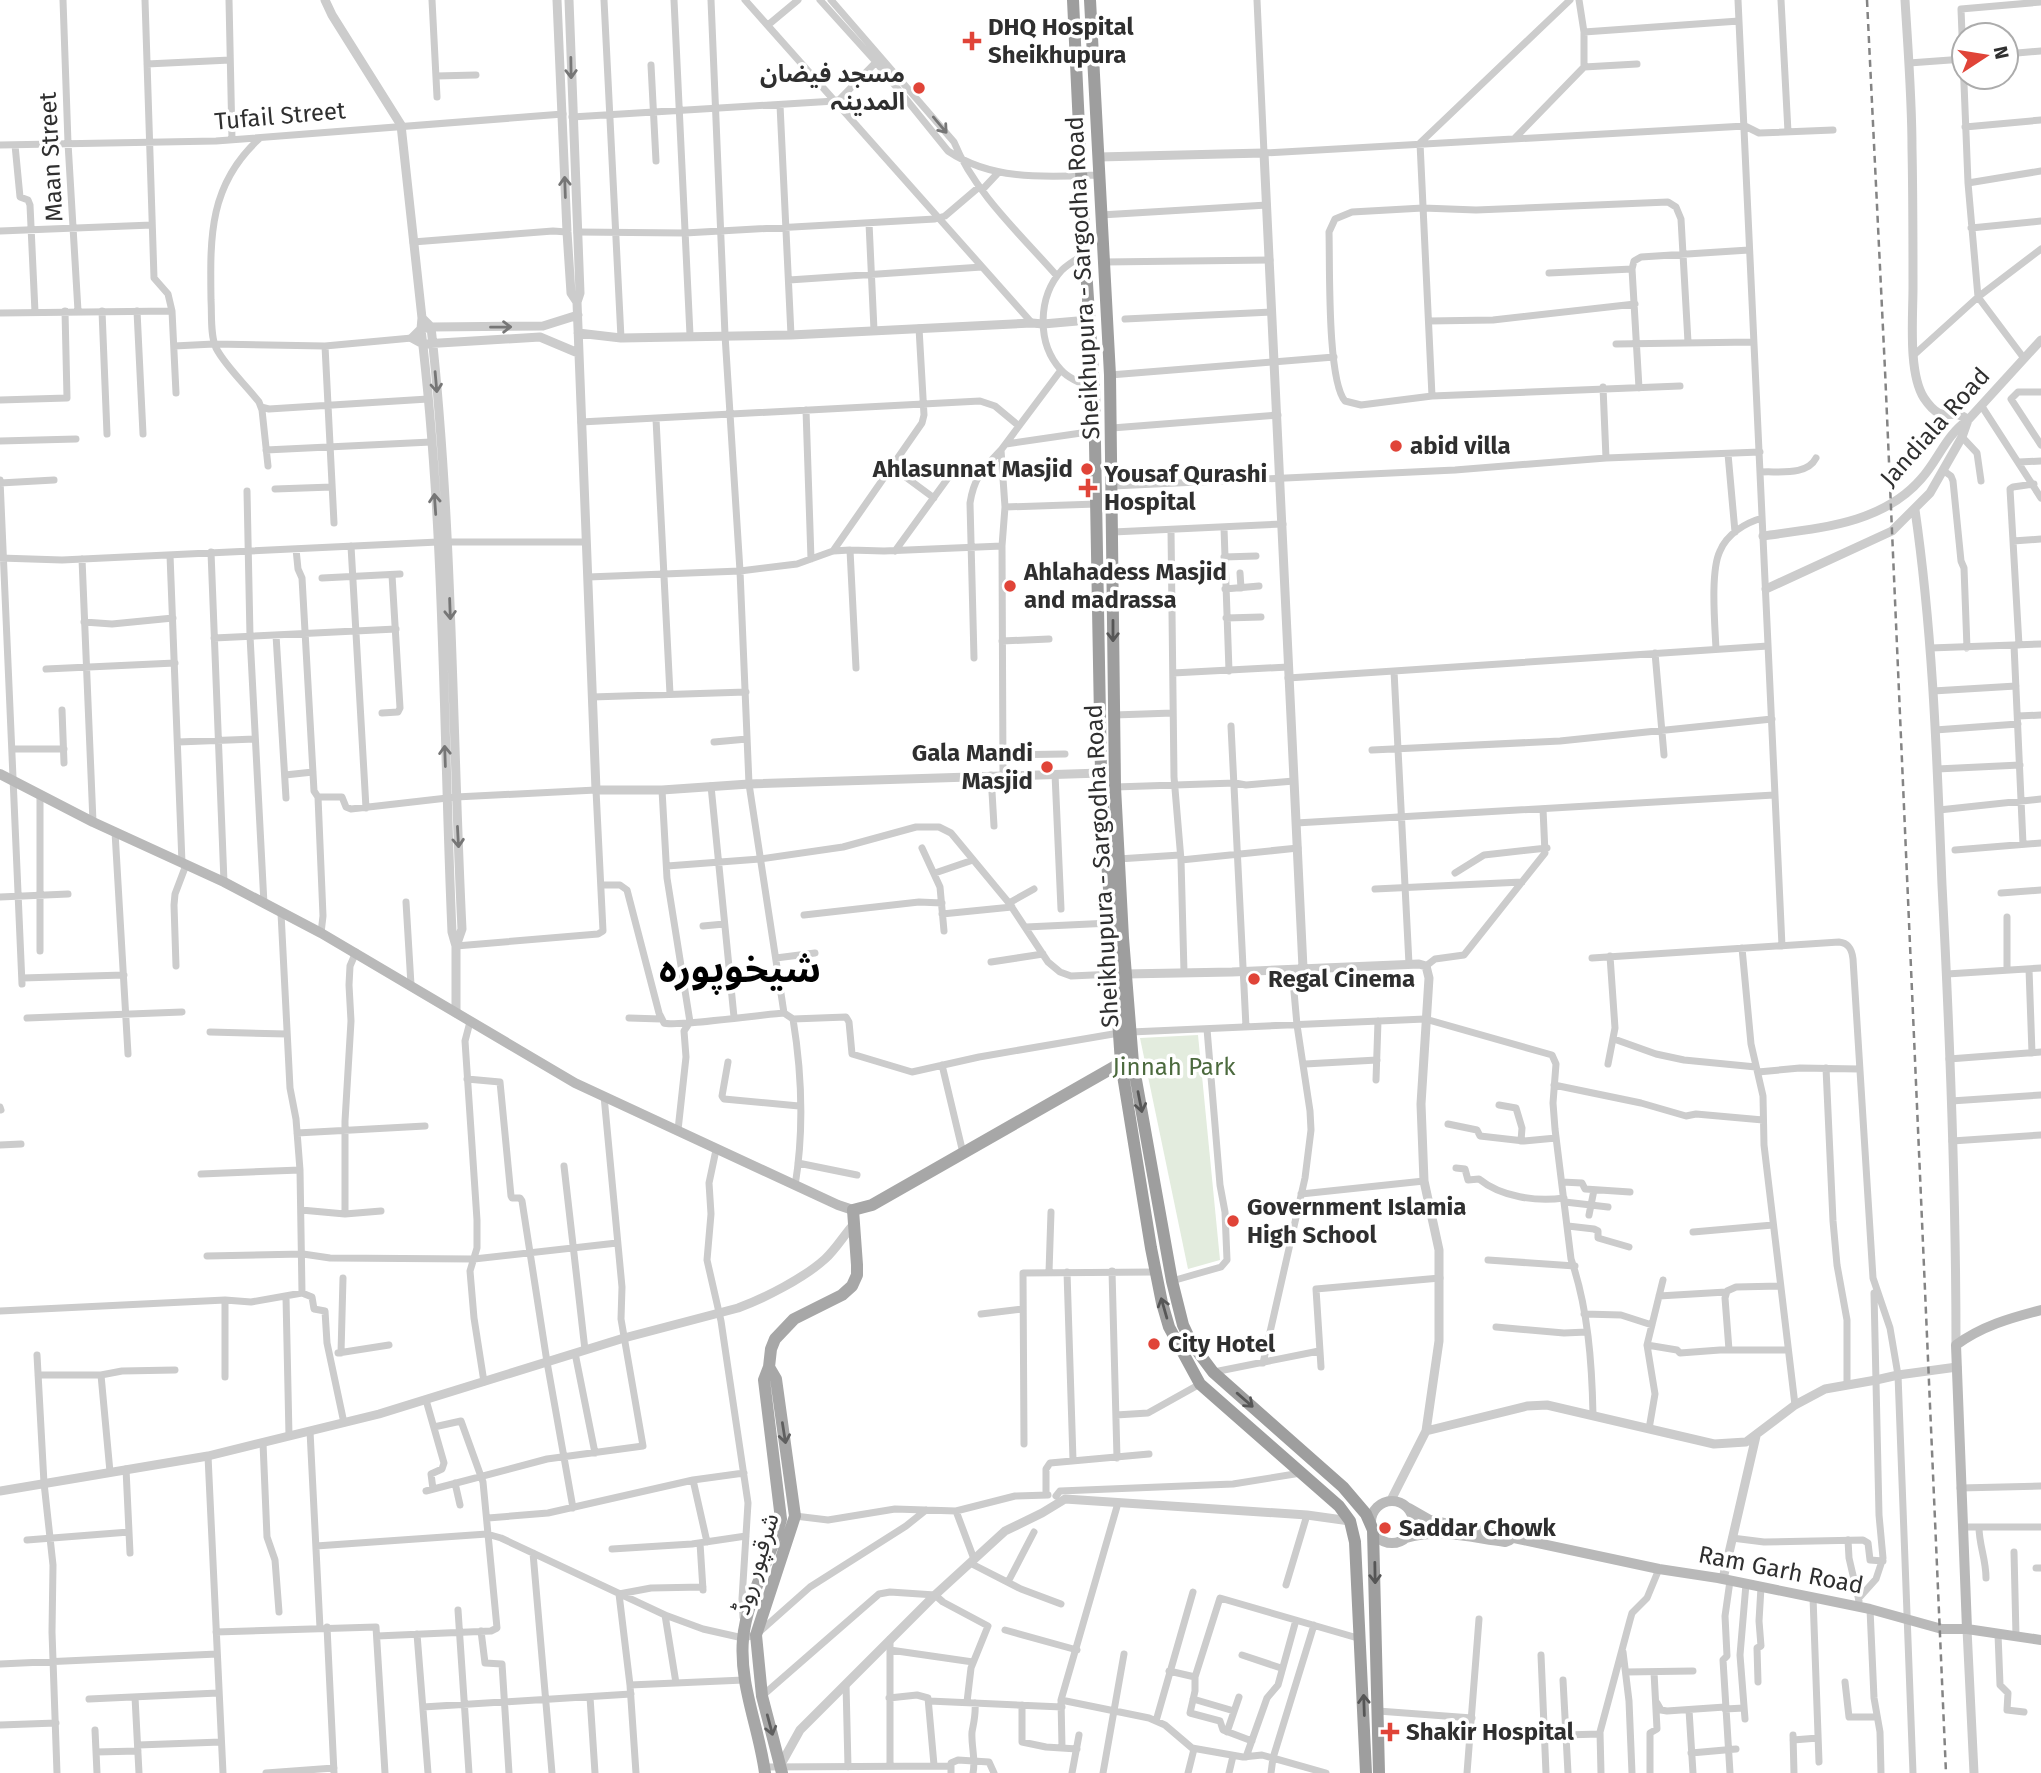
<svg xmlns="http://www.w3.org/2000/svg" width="2041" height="1773" font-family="'Fira Sans','Noto Sans Arabic',sans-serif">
	<rect width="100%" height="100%" fill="#fff"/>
	<!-- green -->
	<path fill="#e3ecde" d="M1198 1035 1220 1260 1188 1269 1140 1038Z"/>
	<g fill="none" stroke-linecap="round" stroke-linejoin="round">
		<!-- minor -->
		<path stroke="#ccc" stroke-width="7" d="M63 0 68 143 78 311
			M145 0 154 278 168 294 172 311
			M229 0 232 139
			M432 0 437 97
			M604 0 621 338
			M674 0 690 335
			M711 0 725 335 740 571 749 784 784 1013 793 1019 846 1017 849 1022 852 1054 912 1072 979 1057 1119 1033
			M745 0 1032 323
			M820 0 876 62 948 151C992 181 1047 177 1099 175
			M831 0 954 142C974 192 1022 236 1057 276
			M1257 0 1264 153 1745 126 1759 133 1833 130
			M1738 0 1782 946
			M1781 0 1788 132
			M768 25 798 0
			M1584 32 1739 21
			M2006 54 2041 51
			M1909 63 1964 59
			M147 64 230 60
			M651 65 656 161
			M1584 67 1637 64
			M436 76 476 75
			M780 105 791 335
			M572 117 835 101 840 99 879 59
			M1965 127 2041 120
			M260 138C209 184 210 236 211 300 212 314 210 335 216 348 226 367 246 385 259 402L262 410 268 466
			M1515 138 1584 67V32L1579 0
			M0 145 216 141 563 114
			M15 145 20 197 28 200 30 205 35 312
			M1968 183 2041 171
			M982 190 997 174
			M1101 215 1267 205
			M869 223 874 330
			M1971 228 2041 221
			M0 231 152 225
			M577 232 685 233 935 219 945 216 979 187
			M413 242 553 231 567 232
			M1085 254C1077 259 1069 263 1062 270 1038 296 1036 343 1061 370 1069 379 1082 384 1094 388
			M1104 262 1270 260
			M1549 273 1632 269
			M789 280 982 267
			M102 311 107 434
			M137 311 143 434
			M0 313 172 311 176 393
			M1125 319 1272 312
			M1429 321 1493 320 1635 304
			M1616 344 1752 342
			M174 346 214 344 325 346 412 338
			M325 346 334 523
			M1915 354 1978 297 2041 249
			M2023 357 1978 297 1968 183 1961 9 2041 2
			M1110 375 1334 357
			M1680 386 1432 396 1361 405 1345 401C1327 380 1330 264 1329 232L1335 219 1352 212 1423 208 1476 210 1668 202 1676 207 1681 219 1688 342
			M1603 387 1606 458
			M1639 388 1632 269 1634 261 1641 257 1749 250
			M2041 392H2018L2011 399 2041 445
			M1432 396 1420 143 1570 0
			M0 400 67 398 65 311
			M1981 405 2041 498
			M261 407 269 409 428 399
			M806 410 811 559
			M656 419 670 694
			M581 422 980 401 995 406 1019 426
			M1112 428 1278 415
			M1962 437 1977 453 1981 481
			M0 441 76 439
			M1006 444 1095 431
			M266 450 431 442
			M1728 454 1735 532
			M2019 462 2041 461
			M892 467 934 498
			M1944 471 1951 476 1953 481 1961 561 1964 568 1967 648
			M1761 472C1779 471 1807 476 1816 458
			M0 480 22 984
			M0 483 54 480
			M1113 486 1455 470 1606 458 1760 452
			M275 489 332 487
			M247 491 250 636 264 904
			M1005 507 1097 504
			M1224 528 1229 671
			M1171 530 1174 777 1181 860 1184 972
			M1113 532 1283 524
			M2013 541 2041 539
			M351 546 366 808
			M296 549 298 569 302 578 314 791 318 797H342L346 807 351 809 456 797 596 790 603 931 598 934 456 946
			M850 550 856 668
			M833 551 922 423 924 415 919 328
			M895 551 948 478
			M211 552 224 882
			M170 555 182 863
			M1224 557 1256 556
			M0 558 62 560 438 542H585
			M82 559 93 822
			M1240 573 1241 588
			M588 577 740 571 797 564 833 551 850 550 884 551 1002 546
			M322 578 400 574
			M1172 578 1225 577
			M1225 589 1259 586
			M1226 618 1261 617
			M84 622 112 624 173 618
			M276 635 286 798
			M214 638 396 629
			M1002 641 1049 639
			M2014 645 2023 844
			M2019 645 2010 489 2013 487 2034 484
			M1930 648 2041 644
			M1716 649C1715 626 1710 571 1720 551 1727 534 1745 523 1762 518
			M1655 653 1664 755
			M974 658 970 503C974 477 983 469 1001 450
			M46 669 175 663
			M1394 671 1409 964
			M1173 673 1288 667
			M1288 678 1768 646
			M1933 691 2016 686
			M592 697 746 692
			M62 710 64 763
			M382 713 398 712 400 708 392 575
			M1114 715 1173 713
			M2018 716 2041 715
			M1231 726 1246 1027
			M1935 730 2018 724
			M178 742 255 739
			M714 742 747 739
			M12 749H64
			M1372 750 1560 741 1772 719
			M1003 755 1065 754
			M1937 769 2020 765
			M1055 774 1061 909
			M285 775 313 772
			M991 775 994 826
			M1003 775 1002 546 1005 507 1001 450 1061 370
			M711 786 734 1017
			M1115 787 1235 783 1246 785 1294 781
			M662 790 667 878 690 1022 684 1031 686 1057 678 1130
			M318 797 323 916 321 933
			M1939 810 2041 799
			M1296 823 1774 795
			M115 832 128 1054
			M922 848 940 887 944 931
			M1955 850 2041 843
			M1118 859 1180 855
			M1181 860 1298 848
			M667 866 760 859 843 847 916 827H939L951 833 1009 903 1048 962 1060 972 1071 976 1115 974
			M935 873 973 860
			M1455 873 1484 855 1547 848
			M602 885H620L627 890 659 1013 664 1023C672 1027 767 1014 784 1013
			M1375 889 1522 882
			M2001 893 2041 890
			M0 897 68 894
			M406 902 411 985
			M1009 903 1034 889
			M942 914 1012 907
			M804 915 919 902 942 903
			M703 926 724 924
			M1026 927 1111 923
			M1742 948 1751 1044 1763 1096 1764 1145 1795 1405
			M40 951V795
			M776 958 815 953
			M1592 958 1839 942C1849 943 1852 950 1853 959L1873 1278 1890 1328 1898 1375 1913 1773
			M991 962 1043 954
			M176 966 174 905 175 894 186 865
			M1426 966 1435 959 1464 955 1545 853 1543 809
			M2029 969 2032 1053
			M2007 970V917
			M1947 974 2041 968
			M22 978 124 975
			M27 1018 182 1012
			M629 1018 661 1019
			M793 1019C802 1074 804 1131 795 1186
			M470 1022 465 1041 477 1220V1248L470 1271 474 1318 484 1382
			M210 1032 287 1034
			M1131 1032 1425 1019 1552 1055 1556 1064 1553 1103 1555 1129 1571 1259C1588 1308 1592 1363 1593 1415
			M1614 1039 1656 1054 1684 1060 1756 1067
			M1949 1059 2041 1052
			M728 1062 722 1096 724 1099 799 1106
			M1305 1064 1377 1060
			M1608 1064 1615 1028 1610 956
			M942 1065 963 1153
			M1826 1068 1833 1221 1837 1265 1847 1320V1384
			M1758 1072 1800 1068 1859 1069
			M467 1079 500 1082 511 1196 512 1198H520L522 1201 547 1362 573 1508
			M1376 1080 1378 1021
			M1554 1085 1641 1103 1686 1116 1696 1114 1763 1120
			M1951 1101 2041 1095
			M1499 1105 1516 1108 1522 1128 1521 1141
			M0 1107 1 1110
			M1448 1124 1477 1130 1480 1136 1524 1141 1556 1138
			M297 1133 425 1126
			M1952 1141 2041 1135
			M0 1145 21 1144
			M716 1150 709 1183 711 1214 707 1260 721 1321 748 1503 742 1599 743 1617
			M798 1163 857 1175
			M564 1166 585 1350
			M1456 1168 1465 1169 1468 1180 1479 1179C1501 1197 1537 1202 1564 1198
			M201 1174 300 1170
			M1562 1182 1582 1183 1585 1189 1630 1192
			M1301 1194 1424 1181
			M1565 1202 1608 1207
			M301 1210 345 1214 381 1211
			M345 1214V1121L351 1021 349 985 350 966 356 952
			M1589 1215 1594 1190
			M1568 1226 1594 1229 1598 1231V1238L1629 1247
			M1693 1232 1773 1225
			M207 1256 303 1254 330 1258 474 1259 617 1243
			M1488 1260 1575 1266
			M1112 1271 1117 1458
			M1049 1272 1051 1212
			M1067 1272 1073 1460
			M1172 1281 1221 1267 1227 1260 1225 1212 1220 1185 1207 1029
			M302 1293 312 1297 314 1309 325 1311 327 1343 344 1423
			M1659 1296 1726 1292
			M286 1297 289 1436
			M225 1300V1377
			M0 1311 225 1300 251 1302 302 1293 300 1170 296 1119 290 1088 281 913
			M981 1314 1022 1309
			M1584 1314 1621 1315 1652 1325
			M1496 1327 1564 1333 1587 1332
			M1647 1345 1677 1350 1680 1353 1720 1350H1787
			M1729 1350 1725 1298 1727 1291 1736 1287 1780 1286
			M338 1353 389 1345
			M341 1353 343 1278
			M575 1353 595 1453
			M37 1355 44 1483 53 1565 52 1632 57 1773
			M1263 1363 1305 1178 1311 1130 1310 1111 1297 1025 1292 969
			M1321 1367 1316 1289 1440 1278
			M1214 1372 1319 1351
			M38 1375H101L122 1371 175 1370
			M101 1375 110 1472
			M426 1400 444 1463 442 1469 431 1474 433 1489
			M1116 1415 1148 1413 1200 1384
			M1649 1429 1655 1394 1647 1345 1663 1280
			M310 1431 320 1628
			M263 1443 267 1537 275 1560 279 1612
			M1024 1444 1023 1273 1155 1272
			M208 1456 223 1773
			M126 1469 130 1553
			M693 1480 707 1542
			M455 1483 460 1505
			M1960 1488 2041 1486
			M426 1491 547 1459 643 1446 621 1319 622 1287 604 1096
			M1046 1494V1469L1050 1463 1149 1454
			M1056 1496 1060 1491 1233 1484 1301 1473
			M956 1511 1015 1496 1048 1495
			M795 1516 828 1520 895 1509 956 1511 974 1559
			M488 1518 548 1513 693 1480 744 1473
			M1962 1527H2041
			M1979 1527C1979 1545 1986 1559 1986 1578
			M1732 1538 1764 1542 1863 1540 1868 1543 1870 1560 1883 1561
			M27 1540 129 1532
			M1848 1540 1849 1558 1859 1601
			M700 1543 703 1590
			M316 1546 487 1534 501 1538 665 1615 703 1629 743 1638 756 1635 810 1587 906 1526 926 1510
			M612 1549 692 1544 746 1536
			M2014 1552 2016 1636
			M533 1553 552 1773
			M970 1563 1021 1589 1061 1604
			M2036 1568H2041
			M1008 1582 1034 1532
			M1286 1585 1307 1515
			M1813 1597 1819 1762
			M1858 1606 1859 1598 1876 1579 1883 1558 1879 1515 1874 1293
			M1870 1609 1874 1698 1880 1732 1881 1773
			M458 1610 469 1773
			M665 1615 676 1683
			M327 1627 334 1773
			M1005 1630 1077 1650
			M481 1631 485 1663 502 1664 509 1773
			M216 1632 376 1627 385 1773
			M417 1634 428 1773
			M1998 1634 2000 1685 2008 1693 2007 1710 2024 1712
			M377 1636 491 1631 497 1628 483 1482 461 1421 434 1427
			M890 1650 973 1662
			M1623 1652 1629 1701 1632 1773
			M1242 1655 1281 1668
			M1541 1655 1546 1773
			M0 1664 217 1654
			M1169 1671 1195 1677
			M1626 1672 1693 1671
			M1563 1680 1568 1773
			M1758 1682 1757 1648 1761 1646 1759 1621 1761 1587
			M1845 1682 1849 1717H1876
			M846 1684 848 1767
			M630 1685 744 1680
			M762 1696 879 1594 890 1592 935 1595 943 1602 988 1626 971 1668 967 1702
			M135 1697 139 1773
			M590 1697 595 1773
			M889 1698 917 1695 928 1698 934 1765
			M89 1699 218 1693
			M1193 1699 1234 1711
			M1061 1700 1149 1718 1165 1725 1192 1748 1243 1757 1262 1755 1326 1773
			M929 1701 1062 1707
			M1657 1703 1661 1710 1667 1711 1725 1707
			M1022 1705V1742L1046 1747 1077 1749
			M423 1707 631 1694
			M1725 1709 1744 1708
			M1689 1710 1693 1773
			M1378 1711 1472 1718
			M1745 1719 1740 1655 1746 1584
			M1156 1721 1193 1592
			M0 1725 56 1723
			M95 1730 97 1773
			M1227 1732 1239 1697
			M1566 1735 1599 1734
			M1793 1735 1794 1773
			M1793 1740 1818 1738
			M1252 1741 1223 1730 1220 1721 1190 1713 1195 1691V1677L1220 1598 1361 1639
			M138 1745 221 1742
			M1062 1747 1061 1700 1118 1503
			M96 1752 138 1751
			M1691 1753 1736 1749
			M1246 1757 1267 1698 1278 1685 1296 1620
			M890 1765V1639
			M764 1767 951 1766
			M266 1773 334 1768
			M636 1773 630 1685 619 1594 651 1588 703 1587
			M951 1773V1763L958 1760 989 1762 994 1773
			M973 1773C976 1759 971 1746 972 1732 974 1721 976 1714 975 1703
			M1072 1773 1079 1735
			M1103 1773 1124 1654
			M1188 1773 1194 1749
			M1229 1773 1233 1756
			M1271 1773 1273 1758 1314 1625
			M1467 1773 1479 1619
			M1601 1773 1600 1732 1630 1620 1632 1613 1647 1598 1659 1569
			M1650 1773V1733L1657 1729 1654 1672
			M1730 1773 1723 1660 1727 1656 1725 1616 1730 1581"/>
		<!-- tertiary -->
		<path stroke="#ccc" stroke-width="9" d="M325 0 332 15 401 125 422 318 421 329C445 528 443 731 452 932L456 946V1013
			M557 0 567 232 571 293 577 302
			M569 0 580 293 577 302 596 790H662L749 784 1101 773
			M1905 0C1908 50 1912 99 1912 149 1913 195 1913 241 1913 288 1913 317 1908 373 1924 398 1944 428 1951 405 1968 420
			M1098 157 1264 153 1303 968
			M578 315 543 326 431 327 421 329 412 338 423 344 540 337 578 353
			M422 318 431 327C453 527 452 729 462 929L456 946
			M578 333 621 338 791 335 1032 323 1043 324 1089 320
			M1915 510C1933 634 1937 760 1942 885 1950 1038 1956 1192 1956 1345
			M1763 536C1819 528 1882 524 1921 479 1939 459 1945 436 1968 420L2041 340
			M1766 589 1892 531 1930 493 1962 437 1968 420
			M1125 974 1232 972 1419 964 1426 966 1429 978 1421 1104 1424 1181 1439 1250V1341L1426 1431 1391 1500
			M1426 1431 1527 1406 1547 1405 1714 1444 1746 1442 1795 1405 1825 1389 1876 1380 1898 1375 1957 1367
			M0 1491 208 1456 379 1414 624 1338 738 1308C765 1298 804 1278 825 1259 836 1249 844 1235 854 1224
			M1723 1579 1756 1436
			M1967 1629 1974 1773
			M780 1766 800 1730 935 1595 1005 1531 1042 1513 1065 1499 1307 1515 1350 1521"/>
		<!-- secondary -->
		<path stroke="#b9b9b9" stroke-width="10" d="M0 774 93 822 224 882 321 933 575 1083 838 1205 853 1210
			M1371 1522a21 21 0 1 1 42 0a21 21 0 1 1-42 0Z
			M1409 1508 1430 1520 1659 1569 1718 1578 1870 1609 1942 1629H1967L2041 1640
			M1406 1538C1439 1528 1472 1538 1505 1542L1510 1540
			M1967 1629 1956 1345C1982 1326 2010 1318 2041 1310"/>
		<!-- primary -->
		<path stroke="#a7a7a7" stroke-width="12" d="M769 1367 776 1379 795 1516 756 1635 762 1696 782 1773
			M765 1773C759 1727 739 1685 743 1639 747 1597 771 1559 781 1519L764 1380 769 1367 771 1349 775 1339 794 1319 842 1295 852 1286 857 1275V1265L853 1210 872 1205 1121 1063"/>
		<!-- trunk -->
		<path stroke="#9e9e9e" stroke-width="12" d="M1073 0 1085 254 1094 388 1101 773 1121 1063 1151 1248 1162 1303 1169 1327 1200 1384 1339 1506 1350 1521 1355 1542 1366 1773
			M1090 0 1110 375 1115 787 1123 938 1133 1063 1172 1281 1183 1325 1192 1344 1213 1372 1343 1487 1366 1514 1373 1530 1379 1773"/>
		<!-- rail -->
		<path stroke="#848484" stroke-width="2.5" stroke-dasharray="7 5" stroke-linecap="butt" d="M1867 0 1885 370 1946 1773"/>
	</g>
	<!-- one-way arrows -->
	<defs><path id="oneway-shaft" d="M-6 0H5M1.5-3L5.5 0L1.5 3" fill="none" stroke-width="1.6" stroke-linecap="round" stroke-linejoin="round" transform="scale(1.75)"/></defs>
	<g stroke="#767676">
		<use href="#oneway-shaft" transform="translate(571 68) rotate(89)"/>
		<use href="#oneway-shaft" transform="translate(940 125) rotate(50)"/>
		<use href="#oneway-shaft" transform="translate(565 187) rotate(-92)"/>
		<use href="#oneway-shaft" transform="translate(501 327) rotate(-1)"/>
		<use href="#oneway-shaft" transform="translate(436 382) rotate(85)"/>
		<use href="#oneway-shaft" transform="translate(435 504) rotate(-94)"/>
		<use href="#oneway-shaft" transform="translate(450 609) rotate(88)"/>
		<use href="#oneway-shaft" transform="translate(445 756) rotate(-92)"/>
		<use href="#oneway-shaft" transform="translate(458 837) rotate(87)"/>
	</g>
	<g stroke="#565656">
		<use href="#oneway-shaft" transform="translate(1113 631) rotate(90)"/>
		<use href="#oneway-shaft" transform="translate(1140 1102) rotate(79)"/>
		<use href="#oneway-shaft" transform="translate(1164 1308) rotate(-106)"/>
		<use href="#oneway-shaft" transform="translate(1245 1400) rotate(41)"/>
		<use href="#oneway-shaft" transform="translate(1375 1573) rotate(89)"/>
		<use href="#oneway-shaft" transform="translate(1364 1705) rotate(-92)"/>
	</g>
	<g stroke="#5f5f5f">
		<use href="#oneway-shaft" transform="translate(784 1433) rotate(81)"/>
		<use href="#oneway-shaft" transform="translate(770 1725) rotate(75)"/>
	</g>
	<!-- markers -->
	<g fill="#e04438" stroke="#fff" stroke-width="2.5">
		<path d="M968.5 30.5h7v7h7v7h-7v7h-7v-7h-7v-7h7z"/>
		<circle cx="919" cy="88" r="7"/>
		<circle cx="1396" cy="446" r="7"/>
		<circle cx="1087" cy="469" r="7"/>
		<path d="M1084.5 477.5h7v7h7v7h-7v7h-7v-7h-7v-7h7z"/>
		<circle cx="1010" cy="586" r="7"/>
		<circle cx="1047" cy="767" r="7"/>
		<circle cx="1254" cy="979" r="7"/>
		<circle cx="1233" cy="1221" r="7"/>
		<circle cx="1154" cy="1344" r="7"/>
		<circle cx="1385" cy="1528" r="7"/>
		<path d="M1386.5 1721.5h7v7h7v7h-7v7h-7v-7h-7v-7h7z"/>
	</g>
	<g text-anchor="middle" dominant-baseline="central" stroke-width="7" stroke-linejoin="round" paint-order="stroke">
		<!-- poi labels -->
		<g font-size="24" font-weight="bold" fill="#2f2f2f" stroke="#fff" text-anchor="start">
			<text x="988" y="27">DHQ Hospital<tspan x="988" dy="28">Sheikhupura</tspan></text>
			<text x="905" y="74" text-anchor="end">مسجد فیضان<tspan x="905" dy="28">المدینہ</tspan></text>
			<text x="1410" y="446">abid villa</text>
			<text x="1073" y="469" text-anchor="end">Ahlasunnat Masjid</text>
			<text x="1104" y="474">Yousaf Qurashi<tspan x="1104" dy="28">Hospital</tspan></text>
			<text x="1024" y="572">Ahlahadess Masjid<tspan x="1024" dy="28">and madrassa</tspan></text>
			<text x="1033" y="753" text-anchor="end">Gala Mandi<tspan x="1033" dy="28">Masjid</tspan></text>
			<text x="1268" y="979">Regal Cinema</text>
			<text x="1247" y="1207">Government Islamia<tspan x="1247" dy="28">High School</tspan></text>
			<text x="1168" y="1344">City Hotel</text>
			<text x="1399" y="1528">Saddar Chowk</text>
			<text x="1406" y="1732">Shakir Hospital</text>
		</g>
		<!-- street labels -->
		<g font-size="24" fill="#2f2f2f" stroke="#fff">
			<text transform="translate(280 116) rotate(-5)">Tufail Street</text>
			<text transform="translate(51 157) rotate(-93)">Maan Street</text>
			<text transform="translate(1083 278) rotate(-93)">Sheikhupura - Sargodha Road</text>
			<text transform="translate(1935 427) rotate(-48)">Jandiala Road</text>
			<text transform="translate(1102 866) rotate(-93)">Sheikhupura - Sargodha Road</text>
			<text transform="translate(756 1564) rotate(-73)">شرقپور روڈ</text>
			<text transform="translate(1781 1570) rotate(11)">Ram Garh Road</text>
		</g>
		<!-- park labels -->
		<g font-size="24" fill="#4c6a3e" stroke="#fff">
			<text x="1174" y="1067">Jinnah Park</text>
		</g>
		<!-- town labels -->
		<g font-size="38" font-weight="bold" fill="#000" stroke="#fff">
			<text x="740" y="969">شیخوپورہ</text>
		</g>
	</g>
	<!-- north arrow -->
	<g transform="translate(1985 56) rotate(78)"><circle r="33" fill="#ffffff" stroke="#acacac" stroke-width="2"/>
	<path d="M0-5L12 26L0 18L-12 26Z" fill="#e04438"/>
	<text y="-10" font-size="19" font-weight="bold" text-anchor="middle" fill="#2f2f2f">N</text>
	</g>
</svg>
